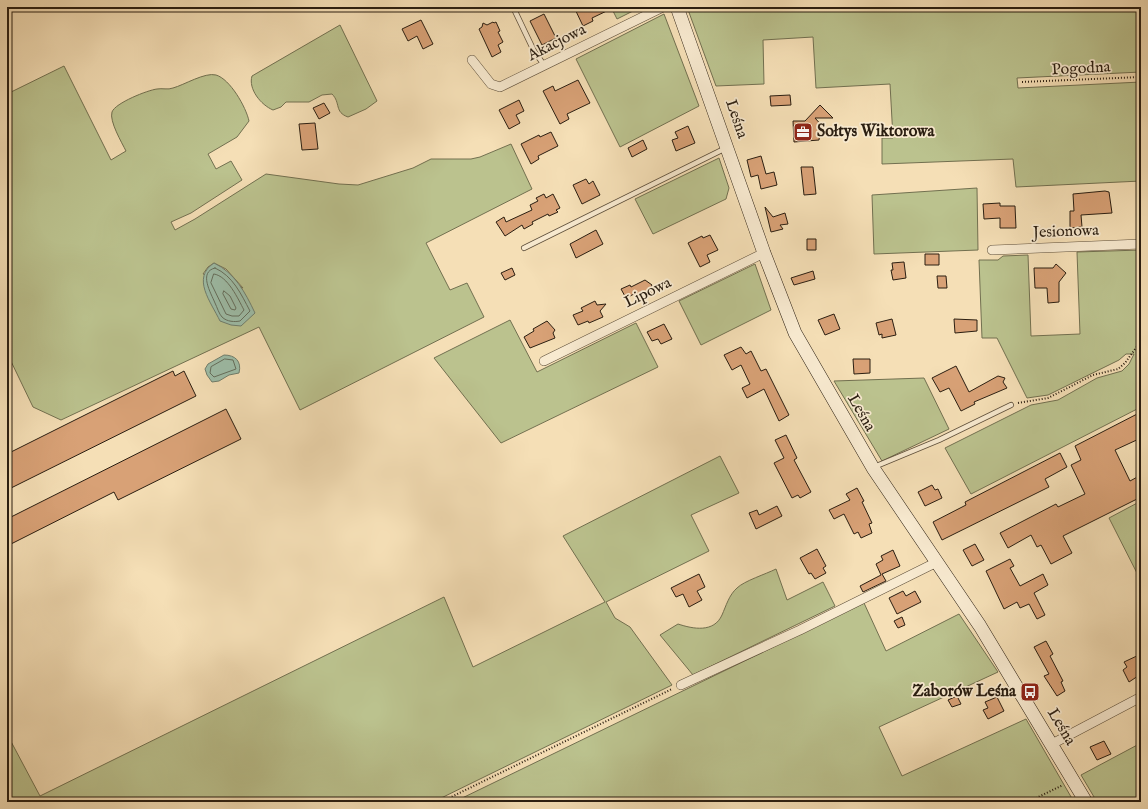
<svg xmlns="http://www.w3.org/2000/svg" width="1148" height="809" font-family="'IM FELL English',serif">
	<rect width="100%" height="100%" fill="#f5dfb6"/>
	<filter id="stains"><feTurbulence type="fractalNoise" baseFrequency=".005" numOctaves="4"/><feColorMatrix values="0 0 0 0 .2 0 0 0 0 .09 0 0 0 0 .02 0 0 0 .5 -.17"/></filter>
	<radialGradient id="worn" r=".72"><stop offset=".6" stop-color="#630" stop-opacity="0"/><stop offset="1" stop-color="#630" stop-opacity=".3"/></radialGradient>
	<!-- green -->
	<path fill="#bbc28e" stroke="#727050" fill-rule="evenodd" d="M621 7H641L617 19 613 11Z
		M687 7H1141V72L1017 78 1018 88 1141 82V181L1016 187 1013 159 882 164V138H893L890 84 816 88 813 37 763 40 764 84 716 86Z
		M664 14 699 106 620 147 576 59Z
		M340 25 377 101 366 109 348 117C334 112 341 103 332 94L322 95 309 102H286L281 107 273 110C261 105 248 89 252 76Z
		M64 66 111 160 126 151C122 143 109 121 112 112 115 103 148 90 157 89 162 88 168 90 173 88 184 85 205 72 216 75 230 79 246 107 249 121L237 137 208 154 216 169 231 161 242 180 191 213 171 222 175 230 195 219 266 174 339 184 358 185 413 168 431 159H471L480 157 511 144 532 189 426 243 450 290 467 283 484 317 300 410 259 327 61 420 33 407 7 353V94ZM214 263 226 269 243 288 203 274 208 267Z
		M719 158 729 188 726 199 653 234 635 199Z
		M977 188 978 250 874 254 872 195Z
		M1141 250V407L971 494 945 448 1031 405 1058 400 1097 378 1122 371 1129 364 1134 354H1126L1119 360 1048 395 1027 398 997 338H982L979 260H998L1003 256 1028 255 1031 336 1080 334 1077 252Z
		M755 264 771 310 701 345 679 301Z
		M510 320 537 372 636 323 658 367 501 443 434 358Z
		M924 378 949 429 882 461 834 381Z
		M720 456 739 493 691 515 709 551 606 602 615 618 630 627 672 685 433 802H7V734L40 796 444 597 473 667 605 602 563 536Z
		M1141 501V581L1109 518Z
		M776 569 787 600 823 582 835 606 693 675 660 635 678 624C693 629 714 633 722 615 726 606 729 595 737 588 744 581 766 574 776 569Z
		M864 603 886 651 959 614 998 672 879 727 902 776 1026 719 1074 802H454Z
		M1141 743V802H1097L1081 775Z"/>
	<!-- water -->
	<path fill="#9dbda8" stroke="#6f7d6c" d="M214 263C235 273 245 292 255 313L241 326 231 325 220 321C211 302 191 278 214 263Z
		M224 355C235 355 242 361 239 373L229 375 219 381 212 382 207 375 205 369 208 364Z"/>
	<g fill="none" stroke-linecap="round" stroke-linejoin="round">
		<!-- shore -->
		<path stroke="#646e5c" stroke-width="1" d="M215 268C233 276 241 294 250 311L240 321C235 322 227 322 222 317 219 314 217 307 215 303 211 293 198 272 215 268Z
			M214 274C228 276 238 299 244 310L239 316H232L226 314 211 283Z
			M224 291 230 296 236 308 235 310 231 309 223 294Z
			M225 359 233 360 236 369 214 377 210 373 211 367Z"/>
	</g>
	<!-- building -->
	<path fill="#d8a176" stroke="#2a1e11" d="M574 7H615L592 18 593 21 583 26Z
		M544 14 556 38 542 45 530 21Z
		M421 20 433 44 423 49 417 36 408 41 402 29Z
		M493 22 494 23 496 22 500 31 498 32 503 42 498 45 501 52 492 57 479 29 482 27 483 23 487 25Z
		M578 80 590 103 567 114 569 119 560 124 543 91 553 86 555 91Z
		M790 95 791 105 771 106 770 96Z
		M519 100 524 111 516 115 520 123 509 129 499 110Z
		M324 103 330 113 319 119 313 108Z
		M820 105 833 118H815L824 128 820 132 819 140 794 142 793 121H805Z
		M315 123 318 149 302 150 299 124Z
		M688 126 695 143 676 151 672 140 678 138 675 132Z
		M551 132 558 146 538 156 539 159 531 164 521 144 539 135 540 137Z
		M643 140 647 149 632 157 628 148Z
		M761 156 766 174 774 172 777 185 761 189 758 175 751 177 747 160Z
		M801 167H813L816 194 804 195Z
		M586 179 589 184 593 181 600 195 582 204 573 185Z
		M1105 191 1109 192 1112 213 1081 215 1082 227 1070 228V211H1074L1073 194Z
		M544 194 546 198 553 194 560 208 556 210 558 212 549 216 548 214 532 222 533 224 524 229 522 225 505 236 496 222 504 217 506 222 532 210 530 205 538 201 536 198Z
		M1000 203V206H1015L1016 228H1000V218L984 219 983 204Z
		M765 207 773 217 785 213 788 224 780 225 783 229 771 232Z
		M596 230 603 244 576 258 570 244Z
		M710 235 718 250 707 255 710 262 700 267 688 243 702 236 703 238Z
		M807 239H816V250H807Z
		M925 254H939V265H925Z
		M904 262 906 278 893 280 891 270H893L892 263Z
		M1056 264 1066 273 1059 282V302L1048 303 1047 288H1035L1034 268H1053Z
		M512 268 515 275 505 280 501 273Z
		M813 271 815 279 794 285 791 278Z
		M937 276H946L947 288H938Z
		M645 280 652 285 650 290 651 293 637 300 634 294 626 298 621 289 630 285 631 287Z
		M595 301 597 305 606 304 600 311 603 317 589 323 588 321 578 325 573 315 583 311 581 308Z
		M834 314 840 329 825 335 818 320Z
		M892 319 896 335 882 338V334L879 335 876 323Z
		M954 319 977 320V331L955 333Z
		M547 321 555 330 553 333 555 338 530 348 524 337 534 331 533 329Z
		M664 324 672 339 661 344 658 339 652 341 647 332Z
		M741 347 746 354 751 351 761 371 766 369 789 415 779 421 764 389 747 398 742 388 750 384 741 365 732 370 724 355Z
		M853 359H870V373L854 374Z
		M956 366 969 392 998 376 1005 378 1003 382 1007 388 974 402 975 404 961 411 949 388 940 392 932 378Z
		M173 371 175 376 184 371 196 396 7 490V454Z
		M226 409 241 439 118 500 114 492 7 546V519Z
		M1141 412V438L1115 450 1130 481 1141 475V497L1063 536 1072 553 1051 564 1041 545 1037 547 1031 535 1008 548 1000 533 1056 504 1058 507 1085 494 1071 465 1081 460 1075 446Z
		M786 435 797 458 794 460 811 492 800 498 798 495 792 498 774 463 784 458 775 440Z
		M1060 453 1067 467 1045 479 1049 487 942 540 933 522 966 505 965 502Z
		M932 485 935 490 938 489 942 498 925 506 918 492Z
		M857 488 864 501 862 502 872 523 869 524 872 533 861 538 858 532 854 534 844 514 834 519 829 510 850 500 846 494Z
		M777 506 782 516 756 529 749 513 757 510 759 515Z
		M975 544 984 560 972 566 963 550Z
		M817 549 826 566 823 568 826 573 815 579 811 573 809 574 800 558Z
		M893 550 900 566 882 574 886 581 863 592 860 586 881 575 876 564 883 560 881 556Z
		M1010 559 1014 566 1010 568 1020 586 1043 574 1048 585 1034 593 1045 615 1037 619 1029 604 1020 608 1017 602 1004 609 986 571Z
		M699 574 705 587 697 591 702 600 689 607 683 594 676 597 671 588Z
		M903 591 906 596 915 591 921 602 897 614 889 598Z
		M902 617 905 625 898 628 894 621Z
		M1046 641 1053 654 1050 656 1063 681 1061 682 1065 691 1057 696 1044 676 1049 674 1034 647Z
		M1141 654V674L1129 682 1123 670 1127 667 1124 662Z
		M957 696 961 704 952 707 948 700Z
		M997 697 1004 711 988 719 983 710 988 708 985 702Z
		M1104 741 1111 754 1097 760 1090 747Z"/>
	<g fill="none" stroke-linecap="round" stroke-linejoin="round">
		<defs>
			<path id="lane" d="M513 7 534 51 544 65
				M524 248 726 148
				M874 467 939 440 1011 405"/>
			<path id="street" d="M472 60 491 84 500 87 663 7
				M992 250 1141 244
				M544 361 764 253
				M681 685 800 630 937 562
				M1052 744 1141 697"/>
			<path id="secondary" d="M677 7 764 253 795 333 873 468 980 626 1086 802"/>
		</defs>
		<!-- lane casing -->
		<use href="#lane" stroke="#5d4e3a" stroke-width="6"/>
		<!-- street casing -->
		<use href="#street" stroke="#5d4e3a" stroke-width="10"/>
		<!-- secondary casing -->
		<use href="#secondary" stroke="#2a1e11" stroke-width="14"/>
		<!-- path -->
		<path stroke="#2a1e11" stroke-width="2" stroke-dasharray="1 2" stroke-linecap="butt" d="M1022 82 1141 77
			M1018 403 1048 398 1093 375 1118 369 1125 363 1141 341
			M441 802 672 689
			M1028 802 1063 785"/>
		<!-- lane -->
		<use href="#lane" stroke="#f8ead0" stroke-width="4.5"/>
		<!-- street -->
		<use href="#street" stroke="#f8ead0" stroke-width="9"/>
		<!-- secondary -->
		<use href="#secondary" stroke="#f8ead0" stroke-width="13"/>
	</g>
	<!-- icons -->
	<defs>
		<symbol id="office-square" viewBox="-11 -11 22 22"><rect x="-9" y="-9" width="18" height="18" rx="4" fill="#8f2418" stroke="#f8ead0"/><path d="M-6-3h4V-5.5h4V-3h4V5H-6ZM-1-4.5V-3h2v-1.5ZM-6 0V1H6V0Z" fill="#fff"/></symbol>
		<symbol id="bus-square" viewBox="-11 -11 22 22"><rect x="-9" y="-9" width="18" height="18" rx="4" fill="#8f2418" stroke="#f8ead0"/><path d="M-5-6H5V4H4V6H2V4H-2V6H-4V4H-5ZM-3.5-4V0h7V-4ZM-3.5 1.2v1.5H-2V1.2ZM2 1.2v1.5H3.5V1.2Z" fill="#fff"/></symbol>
	</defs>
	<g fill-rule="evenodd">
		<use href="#office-square" x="792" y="121" width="22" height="22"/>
		<use href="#bus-square" x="1019" y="681" width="22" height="22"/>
	</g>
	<g text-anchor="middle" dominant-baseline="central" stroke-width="3.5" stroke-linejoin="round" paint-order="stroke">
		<!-- street labels -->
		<g font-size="16" fill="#2a1e11" stroke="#f8ead0">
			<text transform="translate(557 43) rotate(-27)">Akacjowa</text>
			<text transform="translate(1081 69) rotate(-3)">Pogodna</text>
			<text transform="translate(736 119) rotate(71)">Leśna</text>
			<text transform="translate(1066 232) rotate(-2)">Jesionowa</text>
			<text transform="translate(648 293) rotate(-26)">Lipowa</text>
			<text transform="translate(861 413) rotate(60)">Leśna</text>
			<text transform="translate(1061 727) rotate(59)">Leśna</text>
		</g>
		<!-- poi labels -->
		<g font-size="16" font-weight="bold" fill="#2a1e11" stroke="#f8ead0" text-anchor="start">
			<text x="817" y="132">Sołtys Wiktorowa</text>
			<text x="1016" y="692" text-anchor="end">Zaborów Leśna</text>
		</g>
	</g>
	<!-- margin -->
	<rect width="1148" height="809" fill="none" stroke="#f5dfb6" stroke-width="24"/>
	<rect x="8" y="8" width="1132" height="793" fill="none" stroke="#2a1e11" stroke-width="2"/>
	<rect x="12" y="12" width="1124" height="785" fill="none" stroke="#2a1e11"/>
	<rect width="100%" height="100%" filter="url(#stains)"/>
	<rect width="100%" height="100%" fill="url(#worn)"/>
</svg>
